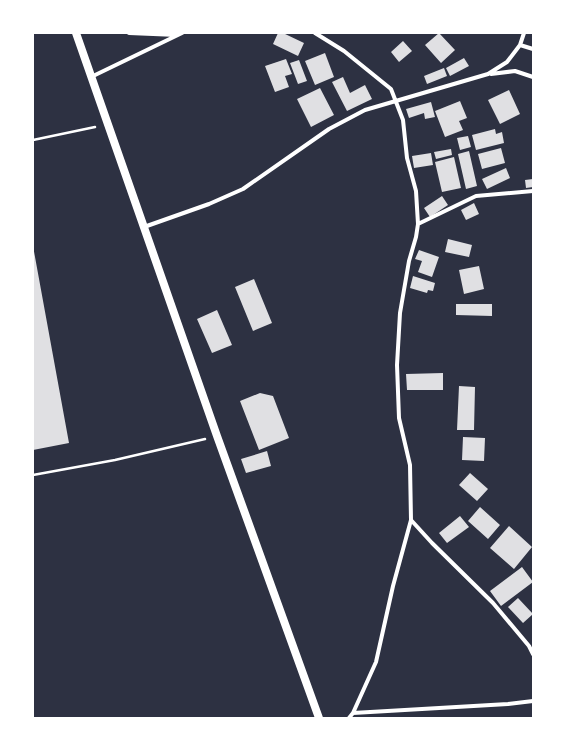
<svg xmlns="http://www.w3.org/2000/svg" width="566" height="751" font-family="Rubik,sans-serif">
	<rect width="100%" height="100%" fill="#2d3142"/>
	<!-- building -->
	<path fill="#e0e0e3" d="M278 33H283L304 43 298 56 273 44Z
		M439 33 455 50 441 63 425 45Z
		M403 41 412 51 399 62 391 52Z
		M325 53 334 77 315 85 305 61Z
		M464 58 469 66 450 76 446 68Z
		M286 59 292 74 285 76 289 87 275 92 265 66Z
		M299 60 307 81 298 84 290 63Z
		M444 68 447 76 427 84 424 76Z
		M343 77 350 93 365 85 372 99 347 111 332 82Z
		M320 88 334 115 311 127 297 99Z
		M509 90 520 114 500 124 488 100Z
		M460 101 467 118 459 121 463 130 445 137 435 111Z
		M431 102 435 117 425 119 424 113 409 118 406 109Z
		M495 129 496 134 502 132 504 143 476 150 472 135Z
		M468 136 471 147 460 150 457 138Z
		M501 148 505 163 482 169 478 154Z
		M451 149 452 155 436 159 434 152Z
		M469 151 477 186 466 189 458 154Z
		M431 153 433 165 414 168 412 156Z
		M454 157 461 188 442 192 435 162Z
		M506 168 510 178 487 189 482 179Z
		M533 179V187L526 188 525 180Z
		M442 196 448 205 430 217 424 208Z
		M474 203 479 214 466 220 461 210Z
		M448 239 472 245 469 257 445 252Z
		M33 246 69 443 33 450Z
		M419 250 439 257 432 277 418 272 422 261 415 259Z
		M479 266 484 289 464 294 459 270Z
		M413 276 435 283 433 291 428 290 427 293 410 288Z
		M254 279 272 323 253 331 235 287Z
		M456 304H492V316L456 315Z
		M217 310 232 345 212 353 197 319Z
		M443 373V390H407L406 374Z
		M459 386 475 387 474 430H457Z
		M260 393 273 396 289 438 259 450 240 401Z
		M463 437 485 438 484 461 462 460Z
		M267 451 271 466 246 473 241 459Z
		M470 473 488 489 477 501 459 485Z
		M480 507 500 525 488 539 468 521Z
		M460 516 469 527 447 543 439 533Z
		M509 526 532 547 514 569 490 548Z
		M522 567 533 582 501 606 490 591Z
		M518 598 533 614 523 623 508 607Z"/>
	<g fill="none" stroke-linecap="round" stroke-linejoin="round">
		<!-- path -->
		<path stroke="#fff" stroke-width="2.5" d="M33 140 95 127
			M33 475 115 460 205 439"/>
		<!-- minor -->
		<path stroke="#fff" stroke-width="4" d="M129 33 177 35
			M315 33 344 51 391 89 403 120 407 158 416 191 418 224 416 237 409 261 400 313 397 365 399 418 410 465 411 520 393 586 376 662 353 713 349 718
			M520 45 533 49
			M491 74 515 71 533 77
			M91 77 182 33
			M418 224 476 196 533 191
			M144 227 209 204 243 189 329 129 365 110 488 74 507 62 520 45 524 33
			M411 520 432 543 493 603 529 646 533 654
			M353 713 508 704 533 701"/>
		<!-- secondary -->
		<path stroke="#fff" stroke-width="8" d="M76 33 217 436 319 718"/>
	</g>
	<!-- border -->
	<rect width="566" height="751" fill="none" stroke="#ffffff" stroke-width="68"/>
</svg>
